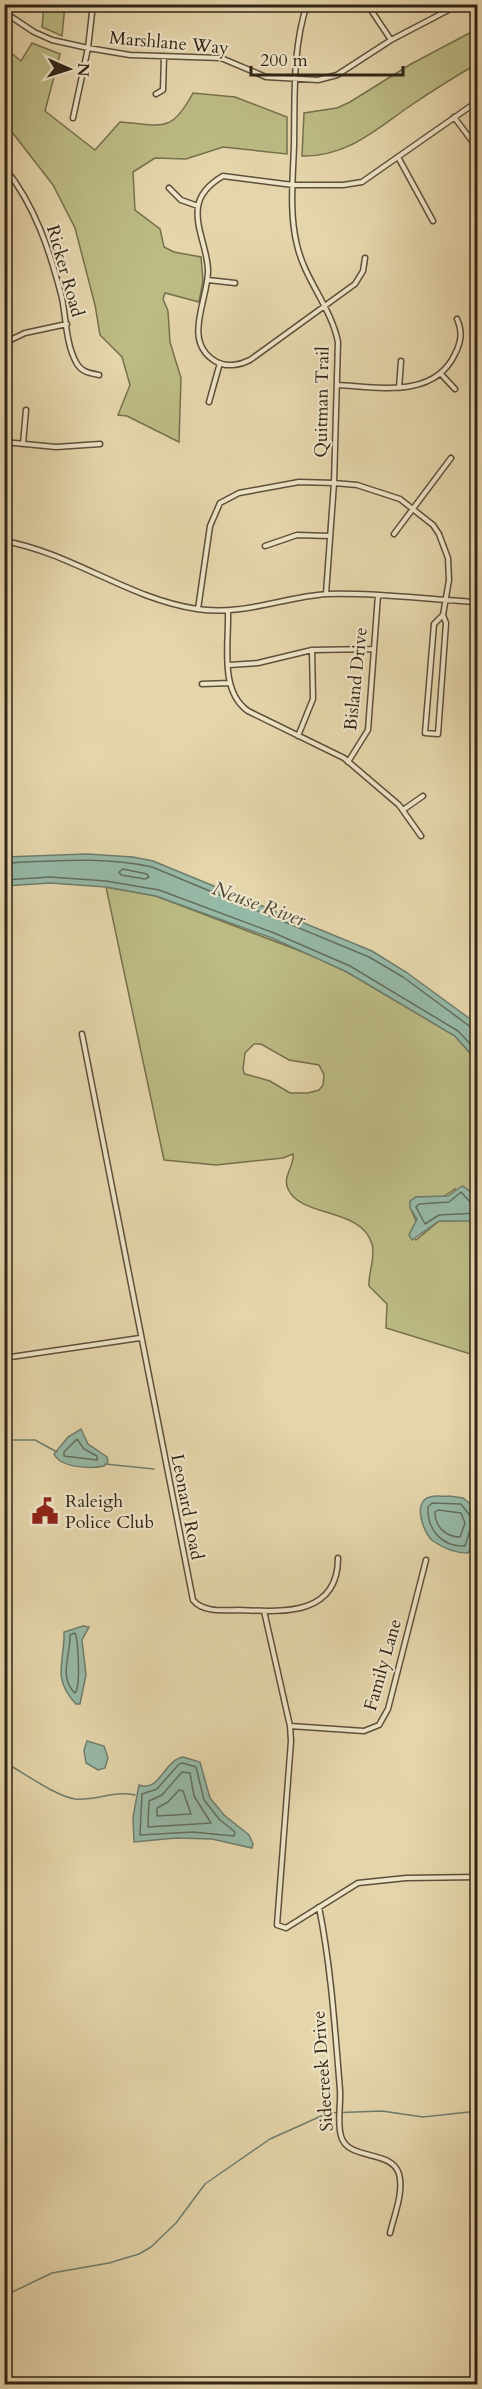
<svg xmlns="http://www.w3.org/2000/svg" width="482" height="2389" font-family="Cardo,serif">
	<rect width="100%" height="100%" fill="#e5d5ab"/>
	<filter id="stains"><feTurbulence type="fractalNoise" baseFrequency=".00333" numOctaves="4"/><feColorMatrix values="0 0 0 0 .2 0 0 0 0 .09 0 0 0 0 .02 0 0 0 .5 -.17"/></filter>
	<radialGradient id="worn" r=".72"><stop offset=".6" stop-color="#630" stop-opacity="0"/><stop offset="1" stop-color="#630" stop-opacity=".3"/></radialGradient>
	<!-- green -->
	<path fill="#bcbb84" stroke="#76704d" stroke-width="1.5" fill-rule="evenodd" d="M44 5H65L62 36 42 27Z
		M477 29V64C454 77 432 91 410 106 375 130 347 157 302 156L304 113 337 108 350 102 411 64Z
		M32 43 60 54 45 111 95 150 120 122C163 125 171 134 193 93L235 97 287 117V154L223 147 186 159 155 158 133 172 135 210 160 229 164 247 174 252 201 257 203 281 199 302 165 293 163 299 168 311 170 342 181 378 179 442 127 416 118 415 130 385 122 357 100 335 95 305 75 228 53 185 5 123V48L21 61Z
		M106 887 156 896 316 957 347 972 455 1036 477 1061V1204L455 1189 443 1197H416L412 1212 417 1223 410 1233 416 1240 439 1221 474 1220 477 1217V1356L386 1328 387 1304 369 1286C368 1273 376 1257 372 1244 361 1207 301 1218 288 1189 282 1177 295 1165 293 1154L283 1158 216 1165 164 1160ZM254 1044H261L289 1060 319 1065 324 1075 323 1085 319 1090 308 1093H290L270 1081 245 1074 243 1070 245 1053Z"/>
	<!-- water -->
	<path fill="#96b9a7" stroke="#6d7d6d" stroke-width="1.5" d="M87 854 133 857 153 861 372 951 406 972 477 1024V1061L455 1036 347 972 272 938 156 896 106 887 50 883 5 886V857Z
		M462 1186C475 1192 478 1203 477 1217L470 1221H439L412 1240 409 1235 417 1219 410 1208V1201L416 1197 448 1196Z
		M81 1429 88 1444 107 1457 108 1462 104 1466C90 1469 61 1468 54 1454L68 1437Z
		M449 1496 463 1498 474 1507V1544L468 1553C456 1553 443 1548 433 1541 423 1533 412 1501 430 1497 436 1495 443 1497 449 1496Z
		M83 1626 89 1627 82 1640 86 1675 80 1704H76C51 1677 65 1663 64 1632Z
		M87 1741 104 1746 108 1758 105 1768 98 1770 86 1763 84 1750Z
		M183 1757 200 1762 210 1798 224 1815 249 1835 253 1844 252 1848 212 1839 176 1838 134 1842 133 1817 139 1785C160 1793 164 1760 183 1757Z"/>
	<g fill="none" stroke-linecap="round" stroke-linejoin="round">
		<!-- shore -->
		<path stroke="#636e5e" stroke-width="1.5" d="M4 863C53 861 104 856 152 867L369 957 403 977 472 1028 478 1029
			M123 869 147 874 149 877 145 879 121 875 119 872Z
			M4 880 50 877 106 881 159 890 274 933 350 966 458 1031 478 1052
			M478 1204 471 1203 461 1192 449 1202 419 1204 416 1207 425 1224 439 1215 478 1213
			M77 1439 84 1449 97 1456V1460L64 1456V1452Z
			M438 1510 461 1513 465 1523 460 1537C446 1537 435 1527 435 1512Z
			M478 1518 471 1517 461 1504 432 1503 428 1507C427 1529 441 1547 465 1546L470 1530 478 1527
			M75 1633C78 1640 81 1687 75 1693 58 1678 71 1653 70 1635Z
			M183 1763 196 1767 204 1800 219 1819 235 1832 234 1836 193 1832 140 1835 142 1794 157 1789 179 1764Z
			M182 1772 190 1773 194 1796 211 1823 148 1827 149 1801 162 1795Z
			M179 1790 183 1791 191 1814 157 1816V1808L168 1802Z"/>
		<!-- stream -->
		<path stroke="#6d7d6d" stroke-width="1.5" d="M4 1440H35L57 1452
			M105 1464 154 1469
			M4 1762C23 1772 55 1796 75 1799 97 1801 113 1790 135 1795
			M4 2296 52 2273 109 2263 139 2254 151 2247 176 2223 205 2184 270 2139 328 2113 382 2111 423 2117 478 2111"/>
		<defs>
			<path id="minor" d="M307 4C292 50 295 97 294 145 293 178 289 213 297 245 305 280 331 307 338 342L334 483 326 594
				M367 4 391 40
				M4 12 34 32 52 40 88 48 130 55 221 58 266 77 318 80 337 75 391 40 460 4
				M156 94 163 90 164 56
				M454 117 478 149
				M73 118 88 48 93 4
				M398 157 433 221
				M4 167C35 205 50 251 62 298 66 318 66 344 76 362 81 372 89 373 99 375
				M169 188 181 200 198 206
				M365 258 363 271 355 284 250 360C240 365 226 368 215 361 182 341 208 300 208 271 208 250 195 228 198 207 200 192 211 183 223 176L293 185H343L362 182 478 101
				M208 280 235 283
				M4 331 9 339
				M4 343 25 333 67 324
				M441 374 455 389
				M338 385C378 387 434 399 455 354 461 342 463 332 457 319
				M399 388 401 361
				M209 402 220 363
				M4 442 56 447 100 444
				M23 444 26 410
				M394 534 451 458
				M4 541C72 553 129 599 197 609 243 616 283 597 327 594 377 592 428 600 478 602
				M265 546 297 535 330 536
				M198 609 210 526 220 503 239 493 299 482 334 483 357 485 400 499 433 525 439 534 448 558 449 580 443 615 446 623 438 734 425 733 434 624 443 615
				M228 612C229 643 219 691 248 711L344 758 399 805 421 836
				M229 665 258 663 312 650 374 649
				M202 684 230 683
				M298 736 313 699 312 650
				M348 762 368 730 378 595
				M403 810 423 796
				M82 1034 193 1600C203 1613 225 1610 240 1610 283 1612 338 1616 338 1558
				M4 1358 140 1338
				M264 1611 290 1726 291 1741 277 1925 286 1928 358 1883 406 1878 478 1877
				M290 1726 364 1731 379 1725 388 1709 426 1560
				M319 1907C331 1967 335 2029 340 2090 341 2104 337 2122 341 2136 347 2161 392 2149 399 2174 404 2192 394 2216 390 2233"/>
		</defs>
		<!-- minor casing -->
		<use href="#minor" stroke="#5d503b" stroke-width="7"/>
		<!-- minor -->
		<use href="#minor" stroke="#eee4c8" stroke-width="4"/>
	</g>
	<!-- icons -->
	<defs>
		<symbol id="civic-bare" viewBox="-9 -9 18 18"><path d="M-.6-6.5H3V-4.5H.6V-3L4-1V1h2V6H-6V1h2V-1L-.6-3ZM-1.2 2.5V6h2.4V2.5Z" fill="#8f2418" stroke="#eee4c8" stroke-width="2.5" paint-order="stroke"/></symbol>
	</defs>
	<g fill-rule="evenodd">
		<use href="#civic-bare" x="26" y="1492" width="38" height="38"/>
	</g>
	<g text-anchor="middle" dominant-baseline="central" stroke-width="4.5" stroke-linejoin="round" paint-order="stroke">
		<!-- street labels -->
		<g font-size="18" fill="#302416" stroke="#eee4c8">
			<text transform="translate(169 43) rotate(5)">Marshlane Way</text>
			<text transform="translate(65 271) rotate(74)">Ricker Road</text>
			<text transform="translate(322 402) rotate(-89)">Quitman Trail</text>
			<text transform="translate(356 679) rotate(-84)">Bisland Drive</text>
			<text transform="translate(187 1507) rotate(79)">Leonard Road</text>
			<text transform="translate(383 1665) rotate(-74)">Family Lane</text>
			<text transform="translate(323 2071) rotate(-94)">Sidecreek Drive</text>
		</g>
		<!-- poi labels -->
		<g font-size="18" fill="#302416" stroke="#eee4c8" text-anchor="start">
			<text x="65" y="1501">Raleigh<tspan x="65" dy="21">Police Club</tspan></text>
		</g>
		<!-- water labels -->
		<g font-size="20" font-style="italic" fill="#4a493a" stroke="#eee4c8">
			<text transform="translate(259 904) rotate(20)">Neuse River</text>
		</g>
	</g>
	<!-- margin -->
	<rect width="482" height="2389" fill="none" stroke="#e5d5ab" stroke-width="24"/>
	<rect x="6" y="6" width="470" height="2377" fill="none" stroke="#302416" stroke-width="3"/>
	<rect x="12" y="12" width="458" height="2365" fill="none" stroke="#302416" stroke-width="1.5"/>
	<!-- north arrow -->
	<g transform="translate(69 69) rotate(93)" stroke="#eee4c8" stroke-width="4.5" paint-order="stroke">
	<path d="M0-4.5L10 22L0 15L-10 22Z" fill="#302416"/>
	<text y="-9" font-size="16" font-weight="bold" text-anchor="middle" fill="#302416">N</text>
	</g>
	<!-- scale -->
	<path d="M251 66v9h152v-9" fill="none" stroke="#302416" stroke-width="3"/>
	<text x="260" y="66" font-size="18" fill="#302416" stroke="#eee4c8" stroke-width="4.5" paint-order="stroke">200 m</text>
	<rect width="100%" height="100%" filter="url(#stains)"/>
	<rect width="100%" height="100%" fill="url(#worn)"/>
</svg>
